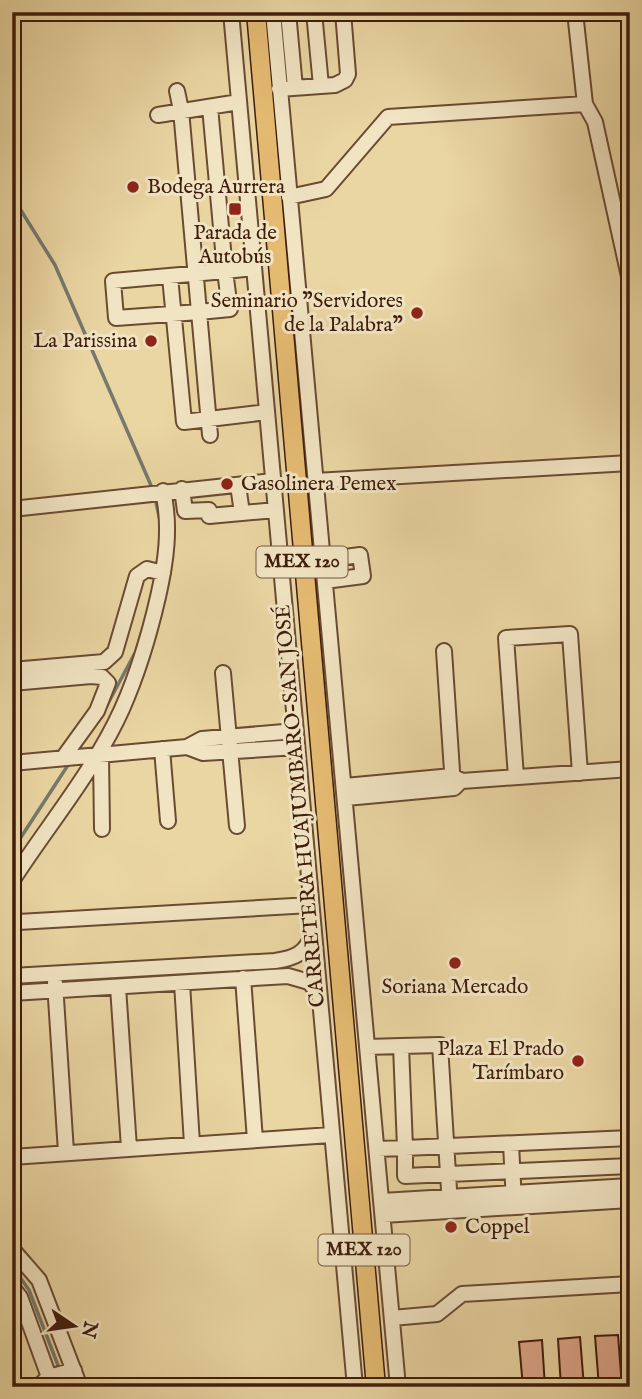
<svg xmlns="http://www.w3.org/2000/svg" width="642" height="1399" font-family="'IM FELL English',serif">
	<rect width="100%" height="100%" fill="#ead6a3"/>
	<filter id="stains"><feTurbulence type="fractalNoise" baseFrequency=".00286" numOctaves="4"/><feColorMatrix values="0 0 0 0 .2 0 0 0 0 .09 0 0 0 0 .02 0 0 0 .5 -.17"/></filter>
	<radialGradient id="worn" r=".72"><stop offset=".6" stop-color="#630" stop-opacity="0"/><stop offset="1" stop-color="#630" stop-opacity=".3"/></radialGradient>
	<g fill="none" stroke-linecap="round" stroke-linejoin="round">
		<!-- stream -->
		<path stroke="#76796d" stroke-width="3.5" d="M12 196 55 265 153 490
			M155 498 160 521
			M105 709 136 651 142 631
			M12 851 70 762
			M12 1266 29 1290 59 1368
			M62 1376 66 1387"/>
	</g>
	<!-- building -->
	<path fill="#dfa78c" stroke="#3f1d0c" stroke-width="2" d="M618 1335 622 1387H599L595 1336Z
		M580 1337 584 1387H561L558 1339Z
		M542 1340 545 1387H523L519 1342Z"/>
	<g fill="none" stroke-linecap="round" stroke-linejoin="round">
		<defs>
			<path id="minor" d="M231 12 355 1387
				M273 12 398 1387
				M288 12 295 88
				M314 12 321 86
				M575 12 585 104
				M279 89 335 85 345 80 348 74 343 12
				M177 91 181 110 199 312 116 318 113 281C150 278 188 274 225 271L230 309 199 312 210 435
				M210 107 225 271 254 268
				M158 115 239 102
				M289 197 326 189 388 117 585 104 595 122 630 281
				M170 277 184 422 267 412
				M315 481 630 463
				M238 485 242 513
				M182 489 185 511 209 510V516L276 510
				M12 509 273 481
				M323 560 360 555 363 576 325 581
				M444 651 453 786
				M12 670 104 662 115 652 137 576 147 569 163 573
				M223 673 237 826
				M12 683 91 676 102 677 108 683 97 711 63 758
				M187 747 203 753 297 747
				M162 749 168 821
				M101 755 102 829
				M12 763 187 747 202 739 296 731
				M516 777 506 638 570 634 580 773
				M345 786 452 776 462 781 630 769
				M346 798 454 788 461 781
				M12 881C48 825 94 771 122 709 138 673 149 636 158 597 166 562 171 527 163 491
				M18 922 311 905
				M12 976 275 961C295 958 305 954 313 934
				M243 978 255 1140
				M55 983 66 1152
				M182 983 192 1144
				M118 987 129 1148
				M12 993 288 976 309 982 319 994
				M401 1046 440 1045 450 1206
				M367 1047 401 1046 405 1148 377 1149
				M630 1138 405 1148V1176L630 1166
				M511 1144 514 1202
				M12 1157 331 1135
				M382 1201 630 1186
				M383 1215 630 1200
				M12 1249 39 1280 80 1387
				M12 1287 20 1297 49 1377 74 1370
				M392 1318 437 1314 462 1294 630 1284
				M38 1387 49 1377"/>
			<path id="major" d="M256 12 376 1387"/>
		</defs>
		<!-- minor casing -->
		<use href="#minor" stroke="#6a4b32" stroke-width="18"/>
		<!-- major casing -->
		<use href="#major" stroke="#3f1d0c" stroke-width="21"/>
		<!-- minor -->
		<use href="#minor" stroke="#f1e4c3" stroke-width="14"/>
		<!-- major -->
		<use href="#major" stroke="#e5bb72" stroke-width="18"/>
	</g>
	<!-- markers -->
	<g fill="#8f2418" stroke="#f1e4c3" stroke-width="2.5">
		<circle cx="133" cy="187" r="7"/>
		<rect x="228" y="202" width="14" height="14" rx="3.5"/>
		<circle cx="417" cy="313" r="7"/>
		<circle cx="151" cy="341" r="7"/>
		<circle cx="227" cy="484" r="7"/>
		<circle cx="455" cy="963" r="7"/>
		<circle cx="578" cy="1061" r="7"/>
		<circle cx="451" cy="1227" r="7"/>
	</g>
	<g text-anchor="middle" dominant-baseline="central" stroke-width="6" stroke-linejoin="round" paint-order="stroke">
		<!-- shield labels -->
		<g fill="#f1e4c3" stroke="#745943" stroke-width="2">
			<rect x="256.5" y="546.5" width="91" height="31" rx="5"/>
			<rect x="318.5" y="1234.5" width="91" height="31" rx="5"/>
		</g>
		<g font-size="19" font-weight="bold" fill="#3f1d0c">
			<text x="302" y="562">MEX 120</text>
			<text x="364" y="1250">MEX 120</text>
		</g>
		<!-- poi labels -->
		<g font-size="21" fill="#3f1d0c" stroke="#f1e4c3" text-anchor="start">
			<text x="147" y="187">Bodega Aurrera</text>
			<text x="235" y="233" text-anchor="middle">Parada de<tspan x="235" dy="24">Autobús</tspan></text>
			<text x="403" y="301" text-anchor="end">Seminario "Servidores<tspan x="403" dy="24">de la Palabra"</tspan></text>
			<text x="137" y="341" text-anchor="end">La Parissina</text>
			<text x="241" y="484">Gasolinera Pemex</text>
			<text x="455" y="987" text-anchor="middle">Soriana Mercado</text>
			<text x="564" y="1049" text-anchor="end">Plaza El Prado<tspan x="564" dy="24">Tarímbaro</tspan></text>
			<text x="465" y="1227">Coppel</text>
		</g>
		<!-- street labels -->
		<g font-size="21" fill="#3f1d0c" stroke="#f1e4c3">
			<text transform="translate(301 806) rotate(-95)">CARRETERA HUAJUMBARO-SAN JOSÉ</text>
		</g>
	</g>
	<!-- margin -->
	<rect width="642" height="1399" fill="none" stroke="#ead6a3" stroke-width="42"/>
	<rect x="14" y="14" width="614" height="1371" fill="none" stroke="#3f1d0c" stroke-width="3.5"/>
	<rect x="21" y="21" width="600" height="1357" fill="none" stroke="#3f1d0c" stroke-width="2"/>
	<!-- north arrow -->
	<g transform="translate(74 1326) rotate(103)" stroke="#f1e4c3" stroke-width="5" paint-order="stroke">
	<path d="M0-5L12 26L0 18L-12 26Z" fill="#3f1d0c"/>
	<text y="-10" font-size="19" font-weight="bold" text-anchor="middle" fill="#3f1d0c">N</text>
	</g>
	<rect width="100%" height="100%" filter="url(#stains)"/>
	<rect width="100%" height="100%" fill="url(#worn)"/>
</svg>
